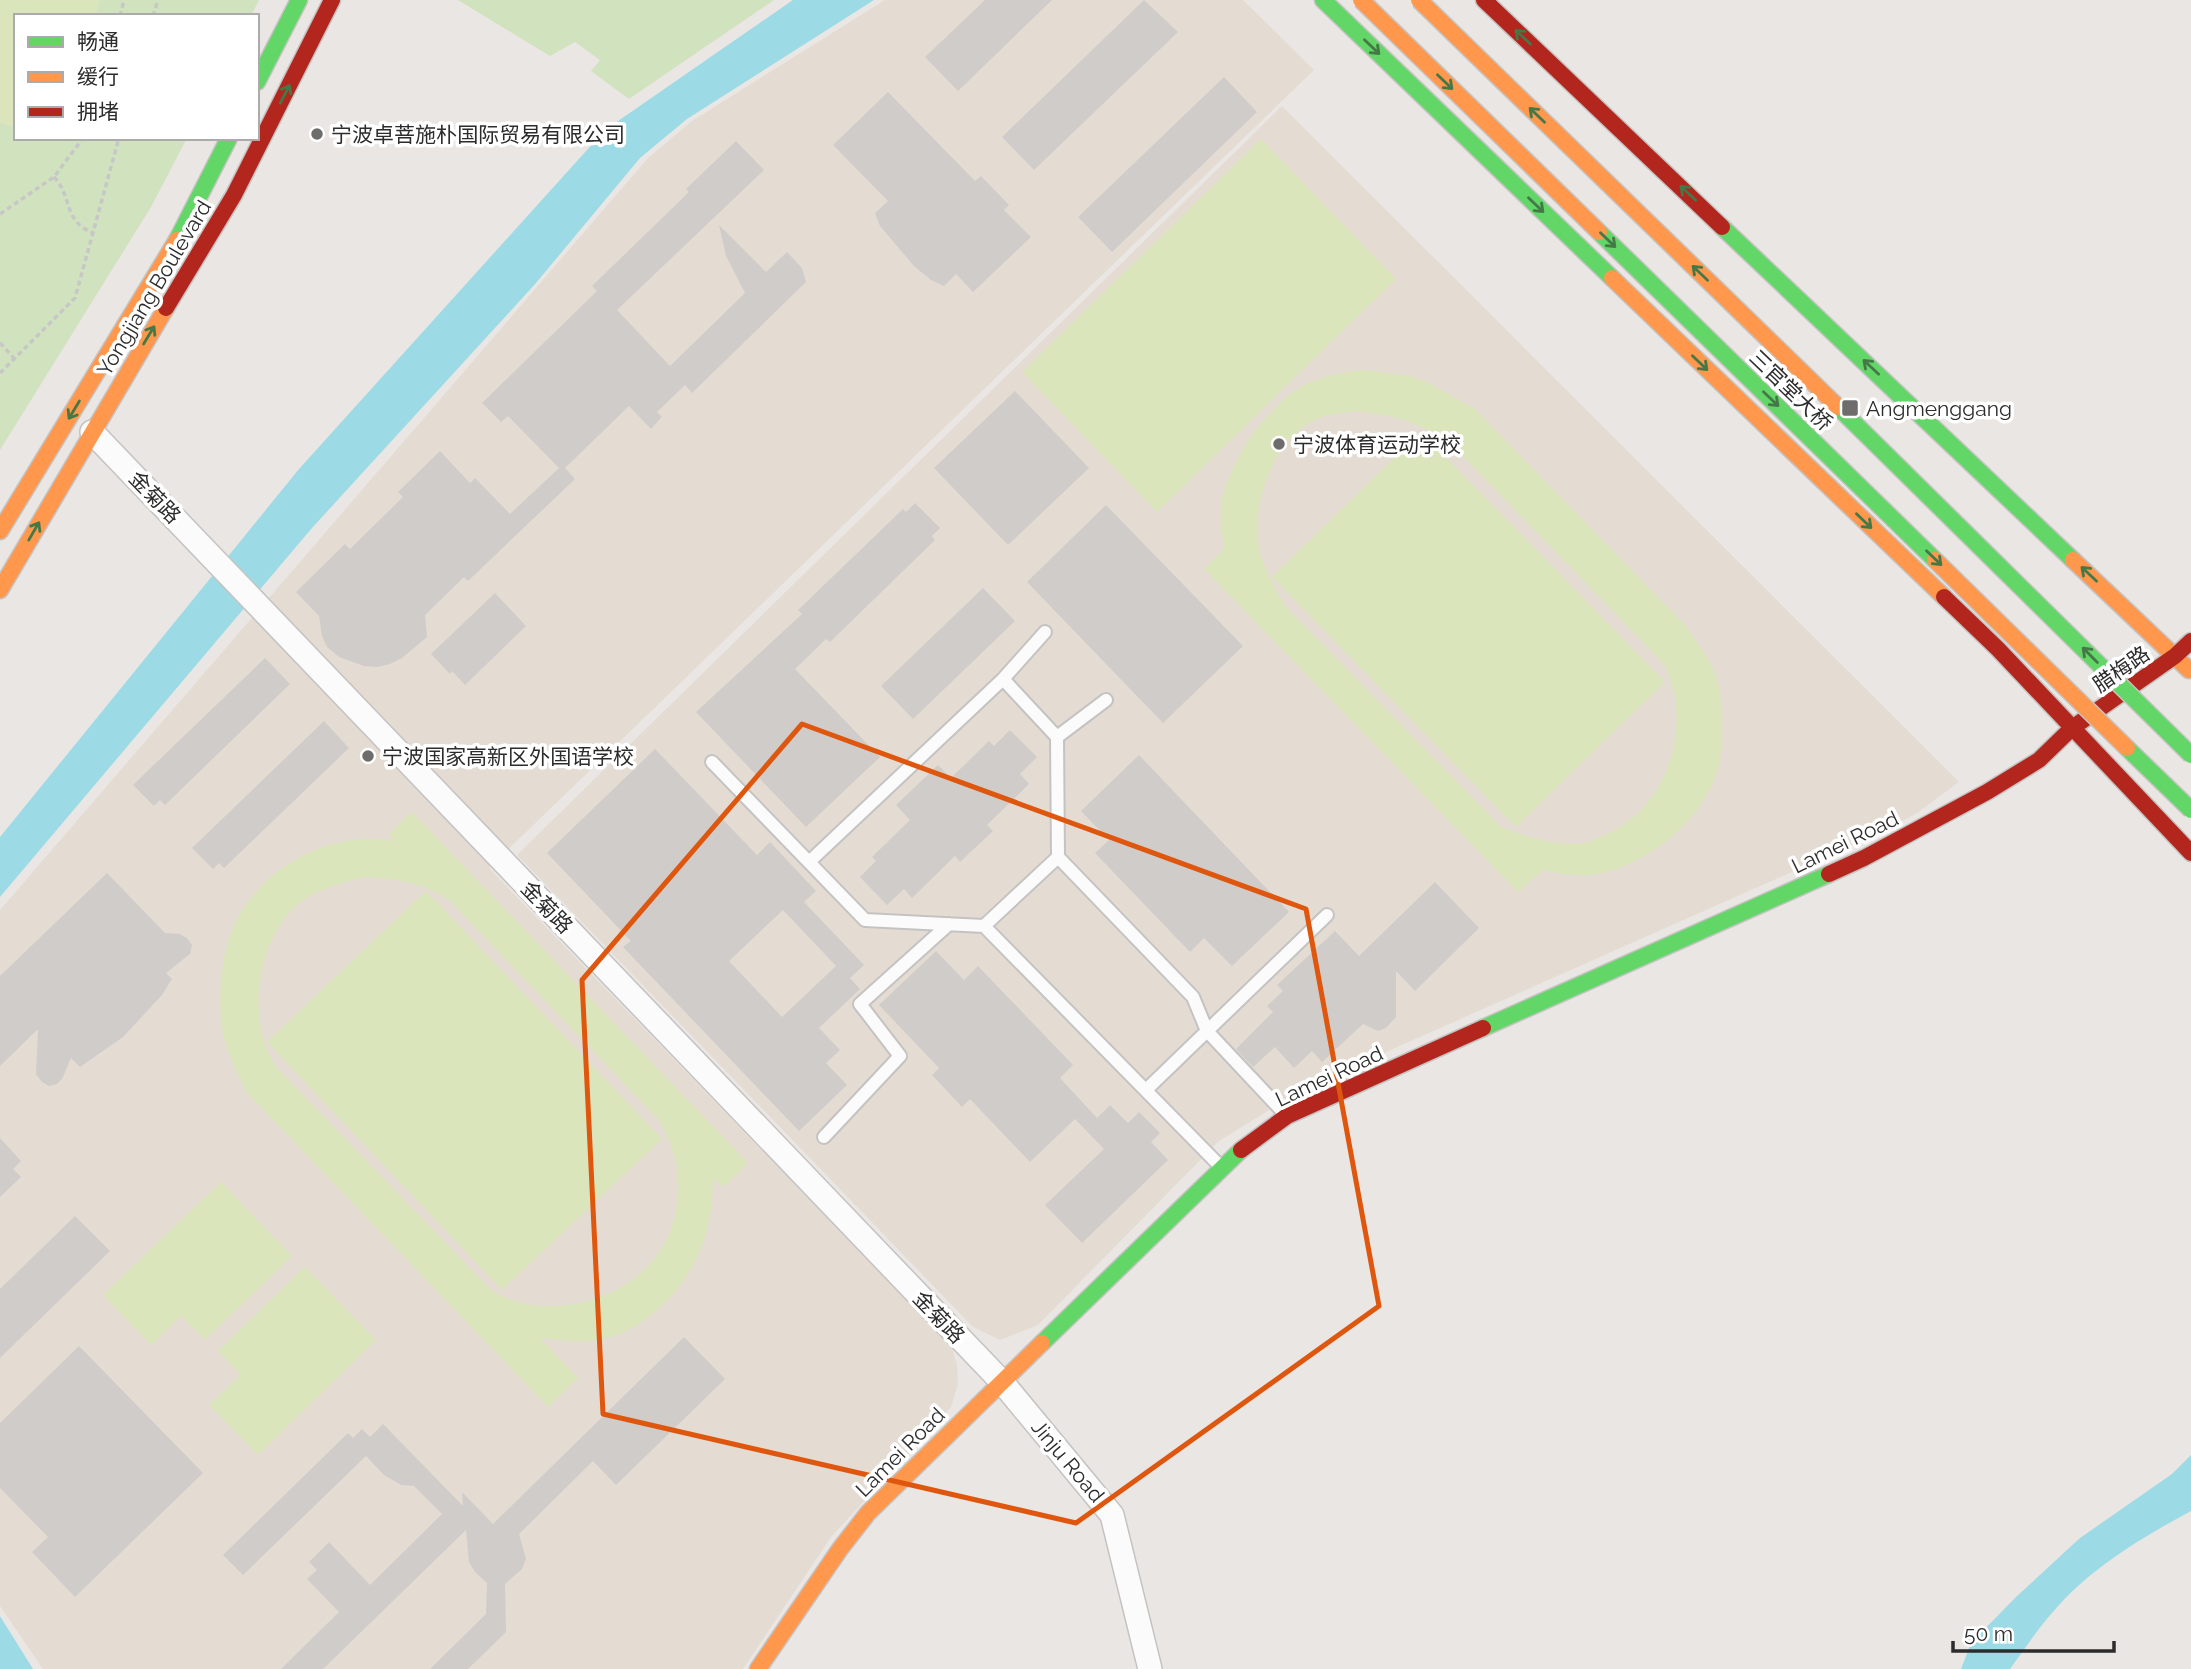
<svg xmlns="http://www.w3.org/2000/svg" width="2191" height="1669" font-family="Raleway,'Noto Sans SC',sans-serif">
	<rect width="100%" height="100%" fill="#eae6e3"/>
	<!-- education -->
	<path fill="#e4dcd2" d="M885 0H1243L1314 70 489 868 951 1346 957 1364 958 1384 951 1407 831 1537 743 1669H43L0 1606V910L648 158 692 121Z
		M1282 106 1959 782 1917 813 1882 832 1305 1088 1219 1141 1038 1325 1000 1340 973 1327 517 855Z"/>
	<!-- green -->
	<path fill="#d1e2bf" d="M0 0H259L251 16H16V138H187L151 207 0 450Z
		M458 0H774L629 99 591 71 600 60 575 42 550 56Z"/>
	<!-- pitch -->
	<path fill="#dbe5bc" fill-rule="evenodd" d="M0 0H100L96 16H16V127L0 123Z
		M1261 139 1396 279 1157 512 1022 372Z
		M1364 370 1410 376 1429 383 1475 409 1686 626C1696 642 1710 658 1716 676 1721 689 1721 705 1721 719 1722 736 1722 755 1717 772 1701 823 1644 868 1591 875 1575 877 1559 873 1543 870L1518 892 1204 569 1224 549C1222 532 1219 512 1223 495 1234 454 1271 399 1311 382 1328 375 1345 372 1364 370ZM1359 411C1403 418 1422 422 1457 450L1665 665C1668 675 1673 686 1675 696 1683 755 1657 815 1600 837 1595 839 1589 842 1584 843 1557 847 1525 837 1500 826L1285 606C1273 585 1259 560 1257 536 1255 497 1275 441 1311 422 1326 414 1342 413 1359 411Z
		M1421 432 1665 682 1516 827 1272 577Z
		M412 812 748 1163 724 1187 713 1178C713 1202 710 1228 700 1251 683 1292 643 1332 599 1340 578 1343 560 1340 540 1338L578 1378 548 1407 246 1092C237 1070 223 1046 221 1021 218 988 222 946 239 916 269 863 333 830 394 841L389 834ZM364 877C400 880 420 881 450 901L660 1121C668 1138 677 1157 678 1177 683 1244 639 1293 574 1304 545 1309 516 1306 491 1290L277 1068C246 1024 256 943 295 907 314 889 340 884 364 877Z
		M426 891 662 1139 502 1290 267 1042Z
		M221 1182 292 1256 205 1340 181 1316 151 1345 103 1295Z
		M305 1267 376 1340 258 1455 209 1405 241 1375 218 1351Z"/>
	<!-- water -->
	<path fill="#9cdbe5" d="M793 0H874L687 119 640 158 536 283 312 528 0 897V837L299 469 605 130Z
		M2191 1455V1511C2141 1538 2089 1569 2052 1613 2037 1630 2024 1650 2010 1669H1961L1971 1643 2016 1597 2080 1538 2172 1474Z
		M0 1616 33 1669H0Z"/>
	<!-- building -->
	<path fill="#cfccca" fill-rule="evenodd" d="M985 0H1052L958 91 925 57Z
		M1144 0 1178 32 1034 170 1002 137Z
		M1224 77 1257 112 1112 252 1078 217Z
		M888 92 975 181 981 176 1009 205 1004 210 1031 237 973 292 956 274 944 286 931 280 914 266 880 226 875 213 888 201 833 145Z
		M736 141 764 170 617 310 670 366 745 293 726 256 719 225 766 272 787 252 802 268 806 282 692 393 685 385 657 412 662 417 651 429 629 406 565 468 575 479 468 581 464 577 425 615 427 637 402 658 390 664 377 667 364 666 339 657 327 647 322 636 319 616 296 592 345 544 350 549 403 497 398 492 440 451 470 483 475 478 510 514 559 468 508 416 501 422 482 403 597 291 592 286 689 192 686 189Z
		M1015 391 1089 468 1008 545 934 468Z
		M915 503 940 528 932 536 935 540 830 642 826 639 795 669 880 757 806 827 696 712 802 614 798 610 903 509 906 512Z
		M1106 505 1243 646 1163 723 1027 582Z
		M983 588 1015 621 913 719 881 686Z
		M495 593 526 626 465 685 452 671 450 674 431 654Z
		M265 658 290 684 165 805 160 800 154 806 133 785Z
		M324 721 349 748 224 868 219 863 213 869 192 848Z
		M1010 730 1037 757 1020 774 1029 784 987 825 993 831 960 862 955 856 912 898 904 889 887 905 860 877 876 861 872 857 910 820 896 805 938 765 951 778 989 741 994 746Z
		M655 749 757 855 770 842 816 891 804 902 864 965 850 978 860 989 819 1028 840 1050 826 1063 847 1085 799 1131 623 947 631 941 547 853ZM783 910 836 966 782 1017 729 961Z
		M1139 755 1289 912 1232 966 1204 938 1190 952 1095 853 1109 840 1081 811Z
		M107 873 165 933 180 934 187 938 192 945 190 954 166 973 172 979 162 995 123 1037 80 1067 71 1058 62 1079 57 1084 49 1086 42 1082 36 1074 38 1029 0 1066V976Z
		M1435 882 1479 928 1415 991 1396 971V1017L1386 1028 1378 1031 1363 1024 1322 1062 1312 1051 1294 1068 1275 1047 1253 1067 1236 1049 1273 1012 1267 1006 1283 991 1277 985 1335 931 1359 956Z
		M936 951 964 980 978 966 1073 1065 1060 1078 1097 1118 1110 1105 1128 1123 1139 1112 1160 1133 1151 1142 1168 1160 1082 1243 1045 1205 1104 1149 1075 1119 1030 1162 970 1099 962 1107 932 1075 939 1068 879 1005Z
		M0 1138 21 1161 13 1169 21 1177 0 1197Z
		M75 1216 110 1251 0 1358V1289Z
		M684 1337 725 1379 616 1485 593 1461 519 1534 526 1559 522 1569 505 1584 506 1632 468 1669H430L486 1614 487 1583 475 1572 469 1562 466 1530 323 1669H281L339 1612 307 1579 317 1570 309 1562 329 1542 370 1585 442 1514 414 1486 401 1485 384 1475 366 1456 243 1575 223 1555 348 1433 353 1438 362 1429 370 1437 383 1424 463 1506 462 1492 493 1524Z
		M79 1346 203 1473 75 1597 32 1552 48 1537 0 1488V1423Z"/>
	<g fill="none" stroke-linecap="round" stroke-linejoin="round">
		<defs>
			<path id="lane" d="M1003 679 1057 737 1058 857
				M1057 737 1106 700
				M712 762 865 920 984 926
				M809 862 1003 679 1045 632
				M1146 1090 1327 915
				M824 1137 900 1056 860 1004 949 924
				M1221 1167 984 926 1058 857 1193 997 1207 1031 1285 1114"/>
			<path id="street" d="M92 432 1002 1382 1112 1515 1150 1669"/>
			<path id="fast" d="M1323 0 1612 278
				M257 82 299 0
				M1722 227 2073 560
				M177 240 229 138
				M1483 1028 1829 874
				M1042 1343 1241 1150"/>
			<path id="slow" d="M1612 278 1944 597
				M0 531 177 240
				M2073 560 2189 670
				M0 590 166 308
				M758 1669 840 1549 868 1513 1042 1343"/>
			<path id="jam" d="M1484 0 1722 227
				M166 308 234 195 332 0
				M1944 597 1998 649 2191 853
				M1829 874 1864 858 1987 792 2039 760 2072 728 2175 656 2191 641
				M1241 1150 1287 1116 1483 1028"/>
		</defs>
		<!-- lane casing -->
		<use href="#lane" stroke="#c4c3c2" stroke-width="16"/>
		<!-- street casing -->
		<use href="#street" stroke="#c4c3c2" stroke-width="26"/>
		<!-- fast casing -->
		<use href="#fast" stroke="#c4c3c2" stroke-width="19"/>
		<!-- slow casing -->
		<use href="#slow" stroke="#c4c3c2" stroke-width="19"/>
		<!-- jam casing -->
		<use href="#jam" stroke="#c4c3c2" stroke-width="19"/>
		<!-- path -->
		<path stroke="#c7c7c6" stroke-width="3.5" stroke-dasharray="5 3.5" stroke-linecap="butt" d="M120 16 124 0
			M153 16 158 0
			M54 177C73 197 62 220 93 233
			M0 214 54 177 83 138
			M0 343 14 358
			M0 373 75 298 119 138"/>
		<!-- lane -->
		<use href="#lane" stroke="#fcfbfb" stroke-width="12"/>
		<!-- street -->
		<use href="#street" stroke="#fcfbfb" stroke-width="23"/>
		<!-- fast -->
		<use href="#fast" stroke="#63d668" stroke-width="16"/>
		<!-- slow -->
		<use href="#slow" stroke="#ff974d" stroke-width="16"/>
		<!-- jam -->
		<use href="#jam" stroke="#b3261e" stroke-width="16"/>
		<defs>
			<path id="fast-bridge" d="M1599 232 1935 560
				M1838 407 2191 755
				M2127 748 2191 810"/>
			<path id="slow-bridge" d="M1361 0 1599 232
				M1419 0 1838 407
				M1935 560 2127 748"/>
		</defs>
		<!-- fast-bridge casing -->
		<use href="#fast-bridge" stroke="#c6c4c2" stroke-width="19" stroke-linecap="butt"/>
		<!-- slow-bridge casing -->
		<use href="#slow-bridge" stroke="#c6c4c2" stroke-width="19" stroke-linecap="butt"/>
		<!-- fast-bridge -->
		<use href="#fast-bridge" stroke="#63d668" stroke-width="16"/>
		<!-- slow-bridge -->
		<use href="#slow-bridge" stroke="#ff974d" stroke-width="16"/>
	</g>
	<!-- one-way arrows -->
	<defs><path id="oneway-shaft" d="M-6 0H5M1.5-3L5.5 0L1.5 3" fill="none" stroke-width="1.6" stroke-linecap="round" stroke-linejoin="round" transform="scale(1.75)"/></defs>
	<g stroke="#457847">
		<use href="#oneway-shaft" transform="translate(1523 37) rotate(-137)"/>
		<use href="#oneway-shaft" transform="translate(1372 47) rotate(44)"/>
		<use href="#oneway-shaft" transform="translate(1445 82) rotate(44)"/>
		<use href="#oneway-shaft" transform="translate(285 94) rotate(-63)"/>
		<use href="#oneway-shaft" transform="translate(1537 115) rotate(-136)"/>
		<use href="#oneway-shaft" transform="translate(1688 193) rotate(-137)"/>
		<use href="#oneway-shaft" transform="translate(1536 205) rotate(44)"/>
		<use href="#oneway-shaft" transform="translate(1608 240) rotate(44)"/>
		<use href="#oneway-shaft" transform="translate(1700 273) rotate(-136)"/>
		<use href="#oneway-shaft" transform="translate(149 335) rotate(-59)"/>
		<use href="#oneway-shaft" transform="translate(1700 363) rotate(44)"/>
		<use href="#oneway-shaft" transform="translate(1871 367) rotate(-137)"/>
		<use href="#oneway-shaft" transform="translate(1771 399) rotate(44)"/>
		<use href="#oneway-shaft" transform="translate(74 410) rotate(121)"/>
		<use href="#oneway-shaft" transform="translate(1864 521) rotate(44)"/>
		<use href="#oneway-shaft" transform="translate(34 531) rotate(-60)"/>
		<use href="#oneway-shaft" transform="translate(1934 558) rotate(44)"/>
		<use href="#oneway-shaft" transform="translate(2089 574) rotate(-137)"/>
		<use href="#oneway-shaft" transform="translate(2090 655) rotate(-135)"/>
	</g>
	<!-- marked area -->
	<path fill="none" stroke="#df570e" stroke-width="5" stroke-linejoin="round" d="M802 724 1306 909 1379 1306 1076 1523 603 1414 582 980Z"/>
	<!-- markers -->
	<g fill="#6e6d6c" stroke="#fff" stroke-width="2.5">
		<circle cx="317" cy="134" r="7"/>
		<rect x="1841" y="399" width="18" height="18" rx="3.5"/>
		<circle cx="1279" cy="444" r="7"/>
		<circle cx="368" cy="756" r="7"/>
	</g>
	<g text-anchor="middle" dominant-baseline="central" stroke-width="7" stroke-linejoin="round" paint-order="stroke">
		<!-- poi labels -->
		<g font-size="21" fill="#2c2c2c" stroke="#fff" text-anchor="start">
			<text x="331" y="134">宁波卓菩施朴国际贸易有限公司</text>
			<text x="1866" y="408">Angmenggang</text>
			<text x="1293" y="444">宁波体育运动学校</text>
			<text x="382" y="756">宁波国家高新区外国语学校</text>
		</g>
		<!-- street labels -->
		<g font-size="21" fill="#2c2c2c" stroke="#fff">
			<text transform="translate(154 288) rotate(-59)">Yongjiang Boulevard</text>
			<text transform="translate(1791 390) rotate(44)">三官堂大桥</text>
			<text transform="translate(155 497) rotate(46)">金菊路</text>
			<text transform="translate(2121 669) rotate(-35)">腊梅路</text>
			<text transform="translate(1845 842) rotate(-26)">Lamei Road</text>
			<text transform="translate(547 907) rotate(46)">金菊路</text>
			<text transform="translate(1329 1076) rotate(-25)">Lamei Road</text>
			<text transform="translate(939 1317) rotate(46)">金菊路</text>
			<text transform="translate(900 1452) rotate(-45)">Lamei Road</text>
			<text transform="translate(1068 1461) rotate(50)">Jinju Road</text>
		</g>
	</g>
	<!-- legend -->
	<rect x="14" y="14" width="245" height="126" fill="#ffffff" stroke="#ababab" stroke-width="2"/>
	<rect x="28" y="37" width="35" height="10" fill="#63d668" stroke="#ababab" stroke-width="2"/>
	<text x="77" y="49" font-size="21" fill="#2c2c2c">畅通</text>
	<rect x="28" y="72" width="35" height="10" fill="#ff974d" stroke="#ababab" stroke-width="2"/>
	<text x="77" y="84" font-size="21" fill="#2c2c2c">缓行</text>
	<rect x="28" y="107" width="35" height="10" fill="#b3261e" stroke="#ababab" stroke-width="2"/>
	<text x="77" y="119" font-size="21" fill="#2c2c2c">拥堵</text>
	<!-- scale -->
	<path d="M1953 1641v10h161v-10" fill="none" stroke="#2c2c2c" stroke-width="3.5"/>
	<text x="1964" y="1641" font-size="21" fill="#2c2c2c" stroke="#ffffff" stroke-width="5" paint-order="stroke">50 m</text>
</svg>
